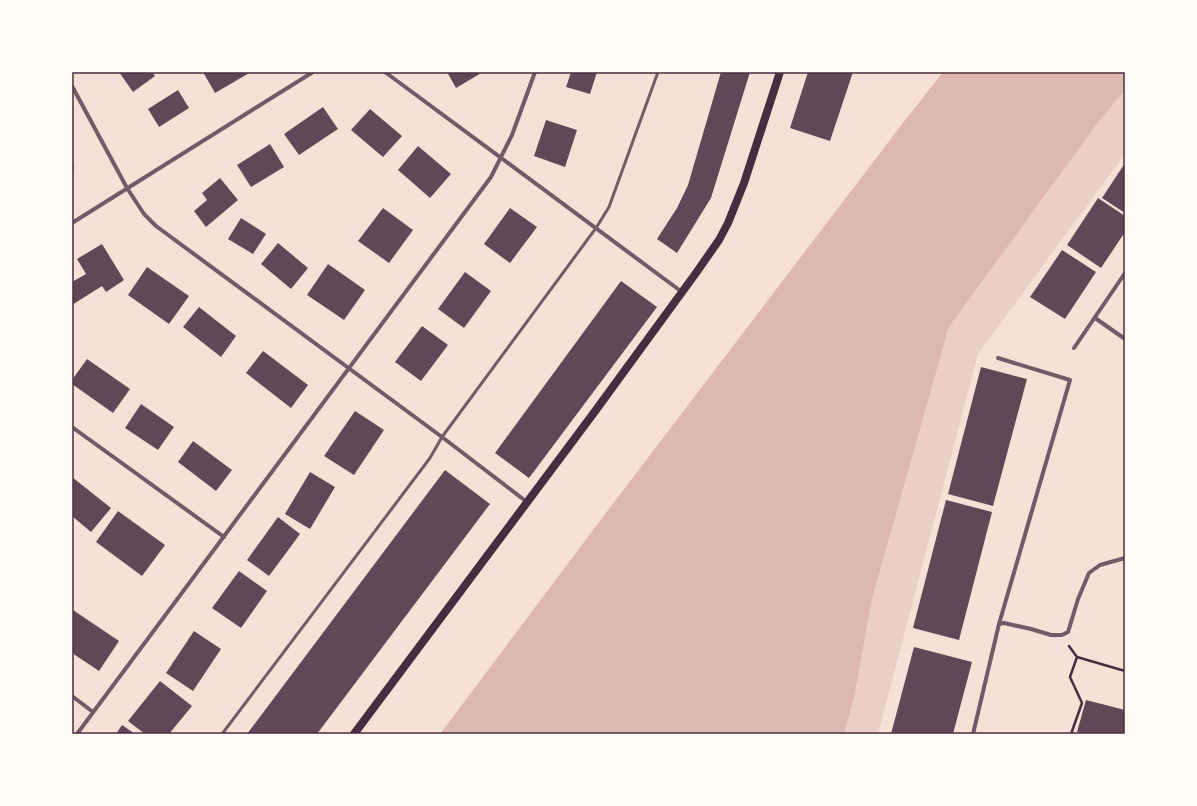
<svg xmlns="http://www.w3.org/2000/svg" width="1197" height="806" font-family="Mulish,sans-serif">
	<rect width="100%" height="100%" fill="#f7e1d7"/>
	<!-- green -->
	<path fill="#ebcfc5" d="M1125 90V154L978 354 878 734H844L854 698 872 599 941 355 947 328 1099 121Z"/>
	<!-- water -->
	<path fill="#dcb8b0" d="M943 72H1125V90L1099 121 948 328 941 355 872 599 854 698 844 734H440L596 526 899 128Z"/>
	<!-- building -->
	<path fill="#644757" d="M119 72H152L155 76 133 92Z
		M203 72H251L215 93Z
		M447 72H483L456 88Z
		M571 72H597L590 94 566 87Z
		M721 72H750L711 198 677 253 657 239 677 208 688 185Z
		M808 72H853L830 141 790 128Z
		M178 90 189 108 159 127 148 109Z
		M323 107 338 129 299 155 284 134Z
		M370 109 402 136 383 157 351 130Z
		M546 120 577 130 565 167 534 156Z
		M270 144 284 167 251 187 237 165Z
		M418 146 451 174 430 198 398 170Z
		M1125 163V213L1102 198Z
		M72 164H74L73 176H72Z
		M220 178 238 200 206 227 194 211 207 200 202 193Z
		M1098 198 1125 216V232L1101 268 1067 245Z
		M383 208 413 230 389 263 358 241Z
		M510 208 537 227 510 263 484 244Z
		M241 218 266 234 253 254 228 239Z
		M278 243 308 268 291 289 261 264Z
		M102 244 124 280 106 292 102 286 72 305V282L86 274 77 259Z
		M1062 250 1096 272 1065 319 1030 297Z
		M328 264 365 290 344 320 307 295Z
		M147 267 189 296 169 324 128 295Z
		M465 272 491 291 464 328 438 309Z
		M621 281 657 307 529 478 495 453Z
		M199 307 236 336 221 357 183 327Z
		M422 326 448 345 421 381 395 362Z
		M263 351 308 385 291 408 246 373Z
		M87 359 130 389 113 413 72 384V380Z
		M981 367 1027 379 993 506 948 494Z
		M141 404 174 427 158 450 125 428Z
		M355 411 384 430 354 475 324 456Z
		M193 441 232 470 216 491 178 462Z
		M445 470 490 504 317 734H247Z
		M310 472 335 487 310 529 285 514Z
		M72 477 111 508 91 532 72 516Z
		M946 500 992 512 959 640 913 628Z
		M118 511 165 545 142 576 96 542Z
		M278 517 300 534 269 576 247 560Z
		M239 571 267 591 241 628 212 608Z
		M73 610 119 641 99 671 72 653Z
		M194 631 221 649 193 691 166 673Z
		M914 647 972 662 953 734H891Z
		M160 681 192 706 169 734H145L128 721Z
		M1086 700 1125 710V734H1086L1077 732Z
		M122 725 135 734H116Z"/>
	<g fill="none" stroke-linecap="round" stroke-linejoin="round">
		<!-- path -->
		<path stroke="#4a2c40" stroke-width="2.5" d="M1069 646 1077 657 1125 671
			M1071 734 1082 703 1070 677 1077 657"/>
		<!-- service -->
		<path stroke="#755966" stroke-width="3" d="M222 734 430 458 442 437 596 228 609 207 658 72"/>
		<!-- minor -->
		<path stroke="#755966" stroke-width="4" d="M385 72 682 292
			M72 86 127 188 144 214 156 226 442 437 527 502
			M72 223 313 72
			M1095 318 1125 339
			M1074 348 1125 273
			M72 427 224 537
			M999 624 1004 623 1031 629 1051 635H1062L1068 632 1078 599 1089 573 1100 565 1125 558
			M72 696 93 712
			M77 734 491 177 512 135 535 72
			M973 734 999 624 1070 380 998 358"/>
		<!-- secondary -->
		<path stroke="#4a2c40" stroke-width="8" d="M354 734 593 414 696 273 719 240 728 223 744 183 780 72"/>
	</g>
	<!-- border -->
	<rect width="1197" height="806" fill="none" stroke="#fffaf5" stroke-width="146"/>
	<rect x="73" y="73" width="1051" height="660" fill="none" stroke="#4a2c40" stroke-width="1.5"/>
</svg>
